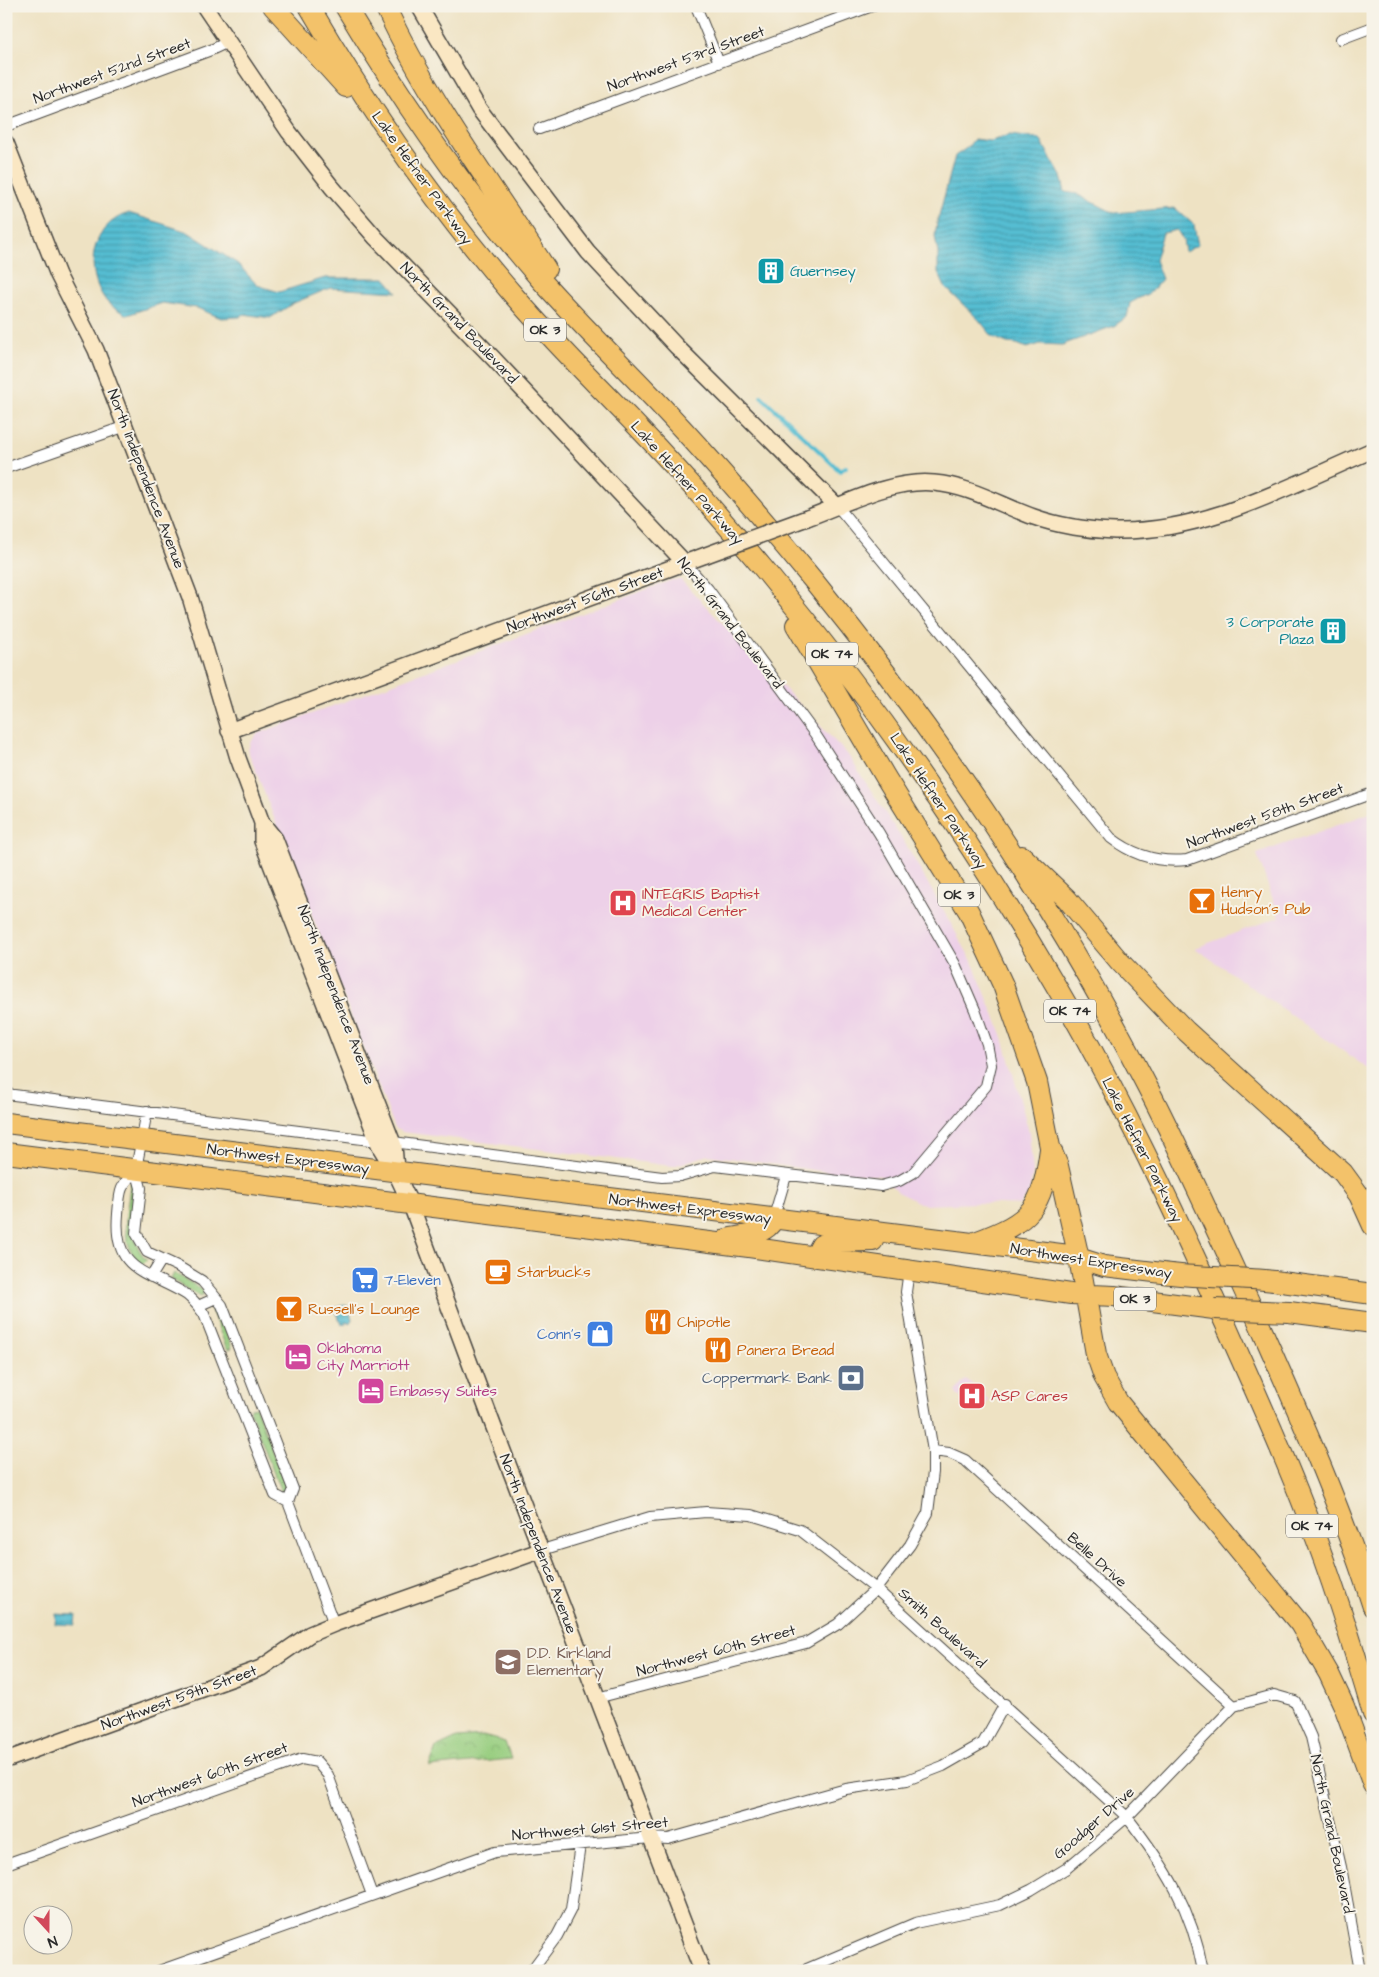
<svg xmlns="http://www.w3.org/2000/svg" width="1379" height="1977" font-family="'Architects Daughter',sans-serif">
	<defs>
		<pattern id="park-crowns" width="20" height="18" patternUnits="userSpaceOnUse" patternTransform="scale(1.25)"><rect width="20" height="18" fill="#98ce80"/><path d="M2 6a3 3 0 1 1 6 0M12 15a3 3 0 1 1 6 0" fill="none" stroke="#83b16f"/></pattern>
		<pattern id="water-rules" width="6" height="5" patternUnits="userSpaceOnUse" patternTransform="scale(1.25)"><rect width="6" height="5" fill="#55bdd2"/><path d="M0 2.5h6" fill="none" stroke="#479aab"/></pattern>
	</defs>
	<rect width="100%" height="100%" fill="#f7f3e8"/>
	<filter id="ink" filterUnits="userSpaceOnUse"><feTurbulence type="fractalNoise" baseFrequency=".02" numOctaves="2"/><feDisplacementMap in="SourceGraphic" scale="10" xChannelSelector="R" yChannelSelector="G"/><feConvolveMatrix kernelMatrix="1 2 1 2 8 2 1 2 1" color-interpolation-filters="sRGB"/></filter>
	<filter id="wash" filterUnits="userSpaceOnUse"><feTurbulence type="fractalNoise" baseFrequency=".0096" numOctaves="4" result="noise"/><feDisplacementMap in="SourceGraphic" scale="20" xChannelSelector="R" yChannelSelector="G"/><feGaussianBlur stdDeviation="1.12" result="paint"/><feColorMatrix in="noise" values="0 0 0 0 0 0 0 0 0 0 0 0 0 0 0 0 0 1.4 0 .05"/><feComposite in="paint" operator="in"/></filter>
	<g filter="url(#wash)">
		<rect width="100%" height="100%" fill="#eee2c3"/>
		<!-- built -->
		<path fill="#edd0e8" d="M672 580H681L848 755 906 845 972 961 1002 1034 1029 1132 1033 1172 1029 1193 1020 1205 979 1203 924 1205 899 1193 881 1176 834 1173 708 1155 673 1166 402 1132 395 1128 248 751 250 743 257 734Z
			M1373 812V1072L1195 948 1279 917 1257 854Z
			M966 1379 989 1400 977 1413 955 1392Z"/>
		<!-- green -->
		<path fill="#98ce80" stroke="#627c56" d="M133 1179 137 1181C134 1209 125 1238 147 1260L142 1265C118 1244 127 1214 130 1185Z
			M174 1273 203 1290V1295L200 1297 171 1279Z
			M213 1306 220 1312 232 1348 228 1349 226 1347 211 1309Z
			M256 1407 286 1487V1491L282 1492 280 1489 250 1411 251 1408Z"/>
		<!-- park -->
		<path fill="url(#park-crowns)" stroke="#627c56" d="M483 1736 505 1742 511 1759 429 1767 436 1748 457 1738Z"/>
		<!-- water -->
		<path fill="url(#water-rules)" stroke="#40747e" d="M1010 135 1040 139 1061 176 1065 192 1077 194 1114 213 1175 208 1194 225 1198 245 1185 252 1183 240 1177 230 1163 233 1155 260 1162 279 1151 292 1130 303 1127 317 1114 326 1062 345 1040 344 1027 348 1017 344 1007 343 993 337 979 320 945 287 938 272V253L935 236 937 223 955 156 968 147 974 139 990 141Z
			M129 213 188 232 238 264 257 285 279 292 325 278H385L397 292 330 288 294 303 270 318 244 314 240 317 221 318 197 308 162 303 127 315C121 311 112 308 107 302 83 272 90 224 129 213Z
			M344 1305 348 1306 352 1319 351 1322 342 1324 335 1311 337 1307Z
			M56 1614 76 1615 75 1625 55 1624Z"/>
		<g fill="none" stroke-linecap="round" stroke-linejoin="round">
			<!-- stream -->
			<path stroke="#55bdd2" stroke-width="4" d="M761 396 840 471 846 467"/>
		</g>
	</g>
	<g filter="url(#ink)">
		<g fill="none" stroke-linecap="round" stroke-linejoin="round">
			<defs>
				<path id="street" d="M696 6 719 63
					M1341 39 1373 27
					M6 126 211 50 228 42
					M539 129 872 6
					M6 468 126 426
					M838 507 1111 838C1134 856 1158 863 1187 860L1373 793
					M6 1094 378 1141
					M147 1111 136 1169 141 1188 136 1233 147 1252 177 1266 202 1281 222 1305 293 1489 288 1502
					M393 1142 662 1177 680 1176 715 1166 881 1186 899 1181 913 1173 986 1086 991 1065 987 1044 975 1010 955 964 879 833 815 734 708 589 685 563
					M136 1170C119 1188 120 1190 118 1214 113 1270 143 1270 182 1292 191 1296 198 1306 204 1314L275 1495 288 1502 334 1624
					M773 1220 786 1176
					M151 1277 162 1259
					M198 1306 216 1298
					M933 1451 949 1453 965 1460 1234 1706
					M542 1550 650 1517 706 1512 751 1515 800 1530 876 1589 1127 1817C1165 1866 1192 1908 1203 1971
					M597 1698 806 1643 838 1624 876 1589 910 1545 928 1513 933 1472V1451L906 1292 909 1270
					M6 1864 302 1759 317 1762 328 1775 372 1895
					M159 1971 495 1852 651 1838 668 1839 846 1789 907 1780 943 1766 983 1743 1005 1704
					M531 1971 557 1936 571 1909 580 1845
					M802 1971 915 1923 1000 1905 1031 1890 1067 1868 1127 1817 1234 1706 1274 1695 1295 1701 1311 1737 1341 1867 1360 1971"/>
				<path id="secondary" d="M204 6 289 132 331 186 376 238 493 358 685 563
					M419 6 479 109 588 252 677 347 838 507
					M6 143 58 275 96 350 190 597 238 758 262 823 275 839 394 1146 396 1169
					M807 518C846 504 891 479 934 483 970 486 1000 505 1034 517 1059 526 1089 530 1115 531 1207 533 1290 485 1373 450
					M229 731 706 555
					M262 823V841L380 1147 396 1173 411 1205 493 1425 702 1971
					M6 1760 261 1668 310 1634 334 1624 542 1550"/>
				<path id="highway" d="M273 6 346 87
					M309 6C369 109 437 207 515 297 553 341 594 382 634 423 679 470 722 519 763 568 872 699 970 838 1056 986 1119 1094 1173 1208 1225 1323 1254 1389 1284 1453 1309 1520 1334 1584 1354 1649 1373 1714
					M345 6C403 103 467 195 541 280 573 316 607 350 641 385 701 447 758 513 813 580 940 736 1055 906 1147 1086 1185 1160 1219 1236 1254 1312 1297 1409 1341 1506 1373 1607
					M385 6C428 99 490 183 546 269
					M796 625 886 778 969 912 1003 985 1037 1082 1050 1147 1058 1166 1079 1258 1096 1354 1104 1377 1118 1402 1300 1624 1329 1674 1344 1706 1373 1785
					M1022 856 1067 899 1120 962 1186 1031 1343 1173 1359 1195 1373 1226
					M6 1123 972 1243 1069 1255 1104 1266 1171 1274
					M6 1153 749 1247 1071 1294 1114 1296 1214 1309
					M727 1239C743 1235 765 1236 773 1220
					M975 1242C1032 1221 1042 1209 1050 1149
					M815 1256 821 1245 828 1242 873 1241
					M1274 1281 1373 1294
					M1289 1312 1373 1323"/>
			</defs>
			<!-- street casing -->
			<use href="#street" stroke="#484642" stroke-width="12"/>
			<!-- secondary casing -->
			<use href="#secondary" stroke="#484642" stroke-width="18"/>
			<!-- highway casing -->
			<use href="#highway" stroke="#484642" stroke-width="22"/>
			<!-- street -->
			<use href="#street" stroke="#fff" stroke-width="10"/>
			<!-- secondary -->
			<use href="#secondary" stroke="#fae7c3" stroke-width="15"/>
			<!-- highway -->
			<use href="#highway" stroke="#f3c26a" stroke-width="20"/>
			<defs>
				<path id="secondary-bridge" d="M706 555 807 518"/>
				<path id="highway-bridge" d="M1171 1274C1205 1278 1240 1277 1274 1281
					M1214 1309 1289 1312"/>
			</defs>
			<!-- secondary-bridge casing -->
			<use href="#secondary-bridge" stroke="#484642" stroke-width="18" stroke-linecap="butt"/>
			<!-- highway-bridge casing -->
			<use href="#highway-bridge" stroke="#484642" stroke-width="22" stroke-linecap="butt"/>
			<!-- secondary-bridge -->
			<use href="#secondary-bridge" stroke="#fae7c3" stroke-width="15"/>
			<!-- highway-bridge -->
			<use href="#highway-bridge" stroke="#f3c26a" stroke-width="20"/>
		</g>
	</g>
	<!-- icons -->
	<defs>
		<symbol id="building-square" viewBox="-11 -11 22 22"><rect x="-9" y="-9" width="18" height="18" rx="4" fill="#0f9aa8" stroke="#f7f3e8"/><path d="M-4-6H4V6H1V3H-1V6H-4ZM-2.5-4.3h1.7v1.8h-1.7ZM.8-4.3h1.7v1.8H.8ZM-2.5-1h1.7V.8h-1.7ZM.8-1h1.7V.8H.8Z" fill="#fff"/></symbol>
		<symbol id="bar-square" viewBox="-11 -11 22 22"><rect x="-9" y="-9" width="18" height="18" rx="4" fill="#e8710a" stroke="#f7f3e8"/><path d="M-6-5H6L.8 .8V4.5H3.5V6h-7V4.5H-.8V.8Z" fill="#fff"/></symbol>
		<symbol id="hospital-square" viewBox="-11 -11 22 22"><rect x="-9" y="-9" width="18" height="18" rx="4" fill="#e0444e" stroke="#f7f3e8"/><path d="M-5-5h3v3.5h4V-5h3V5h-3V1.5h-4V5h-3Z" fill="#fff"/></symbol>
		<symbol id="cafe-square" viewBox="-11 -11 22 22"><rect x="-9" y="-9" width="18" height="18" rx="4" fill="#e8710a" stroke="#f7f3e8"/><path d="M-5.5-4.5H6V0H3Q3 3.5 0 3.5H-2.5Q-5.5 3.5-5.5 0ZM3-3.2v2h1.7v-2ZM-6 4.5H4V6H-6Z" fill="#fff"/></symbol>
		<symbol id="supermarket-square" viewBox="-11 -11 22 22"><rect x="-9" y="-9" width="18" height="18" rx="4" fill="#3f7fe0" stroke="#f7f3e8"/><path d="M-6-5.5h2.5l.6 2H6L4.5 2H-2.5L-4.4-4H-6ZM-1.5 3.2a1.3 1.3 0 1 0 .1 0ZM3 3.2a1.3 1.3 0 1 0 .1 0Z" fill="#fff"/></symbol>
		<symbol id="restaurant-square" viewBox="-11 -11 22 22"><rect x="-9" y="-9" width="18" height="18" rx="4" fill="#e8710a" stroke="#f7f3e8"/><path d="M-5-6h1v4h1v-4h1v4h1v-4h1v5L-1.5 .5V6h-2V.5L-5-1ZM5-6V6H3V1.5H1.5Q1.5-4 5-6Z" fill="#fff"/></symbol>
		<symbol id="shop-square" viewBox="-11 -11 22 22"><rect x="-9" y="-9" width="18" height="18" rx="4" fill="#3f7fe0" stroke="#f7f3e8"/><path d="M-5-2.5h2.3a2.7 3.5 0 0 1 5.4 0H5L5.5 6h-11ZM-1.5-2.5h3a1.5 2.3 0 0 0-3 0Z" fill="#fff"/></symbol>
		<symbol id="hotel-square" viewBox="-11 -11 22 22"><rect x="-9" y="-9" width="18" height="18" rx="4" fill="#d1479c" stroke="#f7f3e8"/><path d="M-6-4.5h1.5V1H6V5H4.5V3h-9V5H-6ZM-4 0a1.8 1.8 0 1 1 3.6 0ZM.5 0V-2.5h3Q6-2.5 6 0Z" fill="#fff"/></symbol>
		<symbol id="bank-square" viewBox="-11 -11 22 22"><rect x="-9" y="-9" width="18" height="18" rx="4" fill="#5c6f8a" stroke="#f7f3e8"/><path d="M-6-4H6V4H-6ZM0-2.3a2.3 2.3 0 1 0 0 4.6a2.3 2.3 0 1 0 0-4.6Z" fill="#fff"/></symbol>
		<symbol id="school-square" viewBox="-11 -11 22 22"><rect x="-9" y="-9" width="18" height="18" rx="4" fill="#8d6e63" stroke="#f7f3e8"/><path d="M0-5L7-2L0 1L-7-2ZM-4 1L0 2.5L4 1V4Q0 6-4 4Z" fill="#fff"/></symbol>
	</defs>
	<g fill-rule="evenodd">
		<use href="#building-square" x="755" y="255" width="32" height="32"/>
		<use href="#building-square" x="1317" y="615" width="32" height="32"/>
		<use href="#bar-square" x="1186" y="885" width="32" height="32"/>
		<use href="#hospital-square" x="607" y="887" width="32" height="32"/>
		<use href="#cafe-square" x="482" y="1256" width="32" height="32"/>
		<use href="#supermarket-square" x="349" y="1264" width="32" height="32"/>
		<use href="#bar-square" x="273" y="1293" width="32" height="32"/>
		<use href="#restaurant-square" x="642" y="1306" width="32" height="32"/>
		<use href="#shop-square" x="584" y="1318" width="32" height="32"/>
		<use href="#restaurant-square" x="702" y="1334" width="32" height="32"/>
		<use href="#hotel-square" x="282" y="1341" width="32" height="32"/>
		<use href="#bank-square" x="835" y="1362" width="32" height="32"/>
		<use href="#hotel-square" x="355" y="1375" width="32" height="32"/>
		<use href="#hospital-square" x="956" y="1380" width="32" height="32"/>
		<use href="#school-square" x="492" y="1646" width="32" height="32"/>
	</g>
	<g text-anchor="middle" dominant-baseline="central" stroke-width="4" stroke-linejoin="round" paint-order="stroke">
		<!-- shield labels -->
		<g fill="#f7f3e8" stroke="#686764" stroke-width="1">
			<rect x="524" y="318.5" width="42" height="23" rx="4"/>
			<rect x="806" y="642.5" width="52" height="23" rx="4"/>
			<rect x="938" y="883.5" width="42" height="23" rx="4"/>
			<rect x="1044" y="999.5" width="52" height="23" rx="4"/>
			<rect x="1114" y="1287.5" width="42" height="23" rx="4"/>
			<rect x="1286" y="1514.5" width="52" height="23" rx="4"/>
		</g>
		<g font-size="14" font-weight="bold" fill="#2b2b2b">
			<text x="545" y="330">OK 3</text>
			<text x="832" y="654">OK 74</text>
			<text x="959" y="895">OK 3</text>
			<text x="1070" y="1011">OK 74</text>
			<text x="1135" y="1299">OK 3</text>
			<text x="1312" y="1526">OK 74</text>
		</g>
		<!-- street labels -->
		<g font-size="15" fill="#2b2b2b" stroke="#f7f3e8">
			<text transform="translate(686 59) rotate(-20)">Northwest 53rd Street</text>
			<text transform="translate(112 71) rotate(-20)">Northwest 52nd Street</text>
			<text transform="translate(422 178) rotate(54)">Lake Hefner Parkway</text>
			<text transform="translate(459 323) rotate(46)">North Grand Boulevard</text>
			<text transform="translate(146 479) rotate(69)">North Independence Avenue</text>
			<text transform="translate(687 483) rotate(48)">Lake Hefner Parkway</text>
			<text transform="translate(585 600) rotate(-20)">Northwest 56th Street</text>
			<text transform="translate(730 623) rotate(52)">North Grand Boulevard</text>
			<text transform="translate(938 801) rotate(56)">Lake Hefner Parkway</text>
			<text transform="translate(1265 816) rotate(-20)">Northwest 58th Street</text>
			<text transform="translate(336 995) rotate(69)">North Independence Avenue</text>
			<text transform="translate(1142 1150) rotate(63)">Lake Hefner Parkway</text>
			<text transform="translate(288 1159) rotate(7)">Northwest Expressway</text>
			<text transform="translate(690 1209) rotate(7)">Northwest Expressway</text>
			<text transform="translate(1091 1261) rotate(9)">Northwest Expressway</text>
			<text transform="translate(538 1544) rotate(69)">North Independence Avenue</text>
			<text transform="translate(1097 1560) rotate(42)">Belle Drive</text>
			<text transform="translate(942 1628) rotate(42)">Smith Boulevard</text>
			<text transform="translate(716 1651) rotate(-15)">Northwest 60th Street</text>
			<text transform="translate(179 1698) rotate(-20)">Northwest 59th Street</text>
			<text transform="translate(210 1775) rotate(-20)">Northwest 60th Street</text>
			<text transform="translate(1094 1823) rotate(-41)">Goodger Drive</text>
			<text transform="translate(590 1829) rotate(-5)">Northwest 61st Street</text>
			<text transform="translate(1332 1834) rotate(78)">North Grand Boulevard</text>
		</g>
		<!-- culture labels -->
		<g font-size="15" fill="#0d838f" stroke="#f7f3e8" text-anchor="start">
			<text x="790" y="271">Guernsey</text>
			<text x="1314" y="622" text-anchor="end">3 Corporate<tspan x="1314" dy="17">Plaza</tspan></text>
		</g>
		<!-- food labels -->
		<g font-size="15" fill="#c56008" stroke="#f7f3e8" text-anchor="start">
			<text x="1221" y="892">Henry<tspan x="1221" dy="17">Hudson's Pub</tspan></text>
			<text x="517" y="1272">Starbucks</text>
			<text x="308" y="1309">Russell's Lounge</text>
			<text x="677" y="1322">Chipotle</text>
			<text x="737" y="1350">Panera Bread</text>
		</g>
		<!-- health labels -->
		<g font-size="15" fill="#be3a42" stroke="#f7f3e8" text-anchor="start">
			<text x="642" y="894">INTEGRIS Baptist<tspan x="642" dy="17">Medical Center</tspan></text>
			<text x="991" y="1396">ASP Cares</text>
		</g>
		<!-- shop labels -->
		<g font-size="15" fill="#366cbe" stroke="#f7f3e8" text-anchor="start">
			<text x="384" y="1280">7-Eleven</text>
			<text x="581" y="1334" text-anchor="end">Conn's</text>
		</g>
		<!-- hotel labels -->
		<g font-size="15" fill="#b23c85" stroke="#f7f3e8" text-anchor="start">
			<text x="317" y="1348">Oklahoma<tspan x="317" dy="17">City Marriott</tspan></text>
			<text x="390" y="1391">Embassy Suites</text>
		</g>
		<!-- service labels -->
		<g font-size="15" fill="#4e5e75" stroke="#f7f3e8" text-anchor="end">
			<text x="832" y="1378">Coppermark Bank</text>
		</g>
		<!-- education labels -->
		<g font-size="15" fill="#785e54" stroke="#f7f3e8" text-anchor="start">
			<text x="527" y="1653">D.D. Kirkland<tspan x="527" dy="17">Elementary</tspan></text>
		</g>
	</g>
	<!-- margin -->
	<rect width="1379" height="1977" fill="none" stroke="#f7f3e8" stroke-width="25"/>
	<!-- north arrow -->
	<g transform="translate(48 1930) rotate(159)"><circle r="24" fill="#f7f3e8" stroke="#a5a39c"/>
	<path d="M0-4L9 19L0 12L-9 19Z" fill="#d1495b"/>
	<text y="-8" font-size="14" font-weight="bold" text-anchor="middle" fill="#2b2b2b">N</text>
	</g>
</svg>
